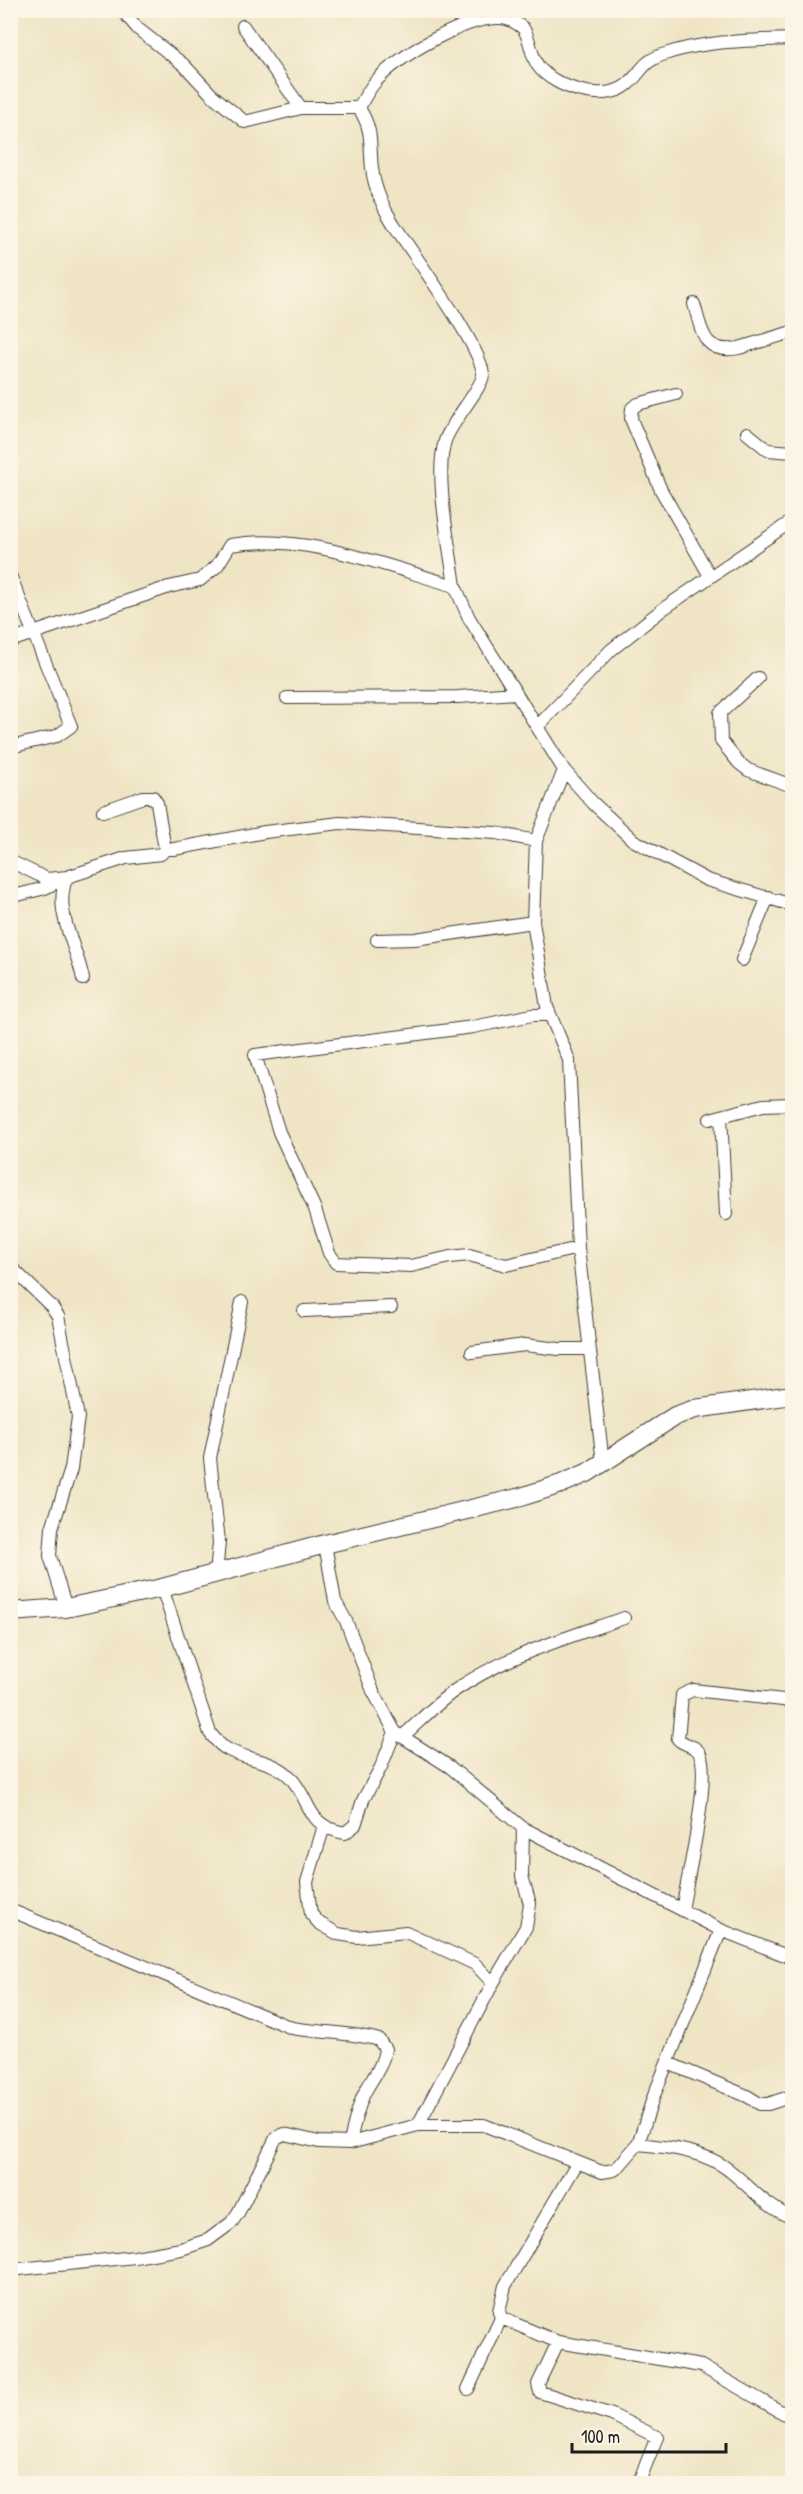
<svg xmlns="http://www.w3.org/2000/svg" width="803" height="2494" font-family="'Patrick Hand',sans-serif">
	<rect width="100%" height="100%" fill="#fcf5e5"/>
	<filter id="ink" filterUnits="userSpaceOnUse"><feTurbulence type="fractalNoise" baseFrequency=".0167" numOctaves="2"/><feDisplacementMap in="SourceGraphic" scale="12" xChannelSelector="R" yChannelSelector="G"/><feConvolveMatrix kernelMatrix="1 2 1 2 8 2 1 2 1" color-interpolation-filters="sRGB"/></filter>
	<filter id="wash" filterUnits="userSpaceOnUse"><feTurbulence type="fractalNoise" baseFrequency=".008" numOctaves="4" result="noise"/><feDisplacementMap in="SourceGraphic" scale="24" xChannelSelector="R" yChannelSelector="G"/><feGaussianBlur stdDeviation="1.35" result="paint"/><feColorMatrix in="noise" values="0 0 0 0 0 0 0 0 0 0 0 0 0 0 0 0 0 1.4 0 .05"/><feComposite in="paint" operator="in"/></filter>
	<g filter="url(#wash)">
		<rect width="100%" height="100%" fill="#efe4c4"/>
	</g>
	<g filter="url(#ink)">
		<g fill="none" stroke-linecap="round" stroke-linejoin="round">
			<defs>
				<path id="street" d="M122 10 138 29 184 65 212 95 245 122 301 108H359C374 132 369 143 372 168 374 187 383 208 393 223 411 252 483 348 483 375 482 388 451 422 445 441 434 476 450 548 455 586L469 618 564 770 536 841 533 922 547 1007 569 1060 578 1248 603 1463
					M243 26 301 108
					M359 108C364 98 369 89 376 81 400 55 466 16 502 18 510 19 517 23 523 28 531 39 530 54 538 66 554 88 606 104 628 84 642 72 642 62 662 55 705 40 748 41 792 39
					M694 304C702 331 703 355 739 348L792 332
					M676 394 638 404 632 408 631 419 661 490 710 576
					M747 433 768 450 792 452
					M10 575 71 726 57 736 10 747
					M10 641 169 587 200 580 217 566 230 545C302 532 386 566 455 586
					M758 678 720 713 721 741 739 763 748 770 792 786
					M287 698 458 697 516 693
					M537 727 611 650 663 609 792 521
					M564 770 593 803 633 840 707 880 792 905
					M103 811 143 797H153L157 803 165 849H174L265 832 340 823 496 833 536 841
					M10 861 47 879 67 877 45 888 10 897
					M377 940 415 939 533 922
					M742 960 768 897
					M83 979C77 945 52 911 67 877L126 858 161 854 165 849
					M550 1015H532L473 1027 255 1055 279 1132 315 1209 329 1253 336 1263 411 1266 450 1257 469 1255 506 1265 578 1248
					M721 1116 726 1214
					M710 1119 763 1105 792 1104
					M10 1266 52 1307 58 1316 78 1417 71 1469 52 1528 50 1556 66 1608
					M304 1311 391 1307
					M472 1352 525 1345 559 1349H589
					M325 1544 335 1601 346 1621 373 1691 395 1732 450 1767 523 1828 721 1930 792 1958
					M216 1575 219 1542 210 1458 242 1302
					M162 1588 210 1733C215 1739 220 1746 227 1749 247 1761 273 1759 290 1777 312 1801 305 1826 345 1833L355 1825 363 1800 381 1767 395 1732
					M402 1737C419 1722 436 1704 454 1691 504 1656 567 1638 624 1618
					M324 1826 307 1882 311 1914 319 1923 338 1934 357 1937 406 1932 475 1964 493 1983
					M10 1910 292 2028C321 2033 350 2032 379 2040L385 2049C383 2067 371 2079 363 2096 357 2111 353 2127 350 2143
					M682 1910C687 1880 711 1778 700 1754 696 1745 685 1746 678 1739L682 1695 693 1690 792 1701
					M668 2063 747 2096 760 2104H768L792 2096
					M418 2125 493 1983 526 1927 530 1904 522 1876 523 1828
					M638 2144C668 2147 706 2151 730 2171 754 2190 762 2204 792 2218
					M10 2270 135 2257 181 2249 208 2240 231 2223 238 2213 276 2138 284 2134 319 2142 350 2143 418 2125H484L602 2172 614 2170 619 2166 638 2144 653 2098 721 1930
					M501 2318 558 2342 701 2366 792 2418
					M558 2342 538 2384 540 2392 612 2415 657 2437 638 2484
					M468 2389 501 2318 499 2311 505 2286 577 2163"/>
				<path id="secondary" d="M10 1612 66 1608 162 1588 325 1544 521 1497 561 1484 587 1473 675 1416 695 1409 792 1395"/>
			</defs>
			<!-- street casing -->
			<use href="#street" stroke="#3c3a35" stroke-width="14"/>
			<!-- secondary casing -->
			<use href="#secondary" stroke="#3c3a35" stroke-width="20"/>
			<!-- street -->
			<use href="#street" stroke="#fff" stroke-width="12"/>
			<!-- secondary -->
			<use href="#secondary" stroke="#fff" stroke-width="18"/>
		</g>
	</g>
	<!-- margin -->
	<rect width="803" height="2494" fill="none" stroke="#fcf5e5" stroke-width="36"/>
	<!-- scale -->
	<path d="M572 2443v9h154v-9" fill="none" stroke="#1c1c1c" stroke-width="3"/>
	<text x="581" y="2443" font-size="18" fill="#1c1c1c" stroke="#fcf5e5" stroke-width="4.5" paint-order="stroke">100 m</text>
</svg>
